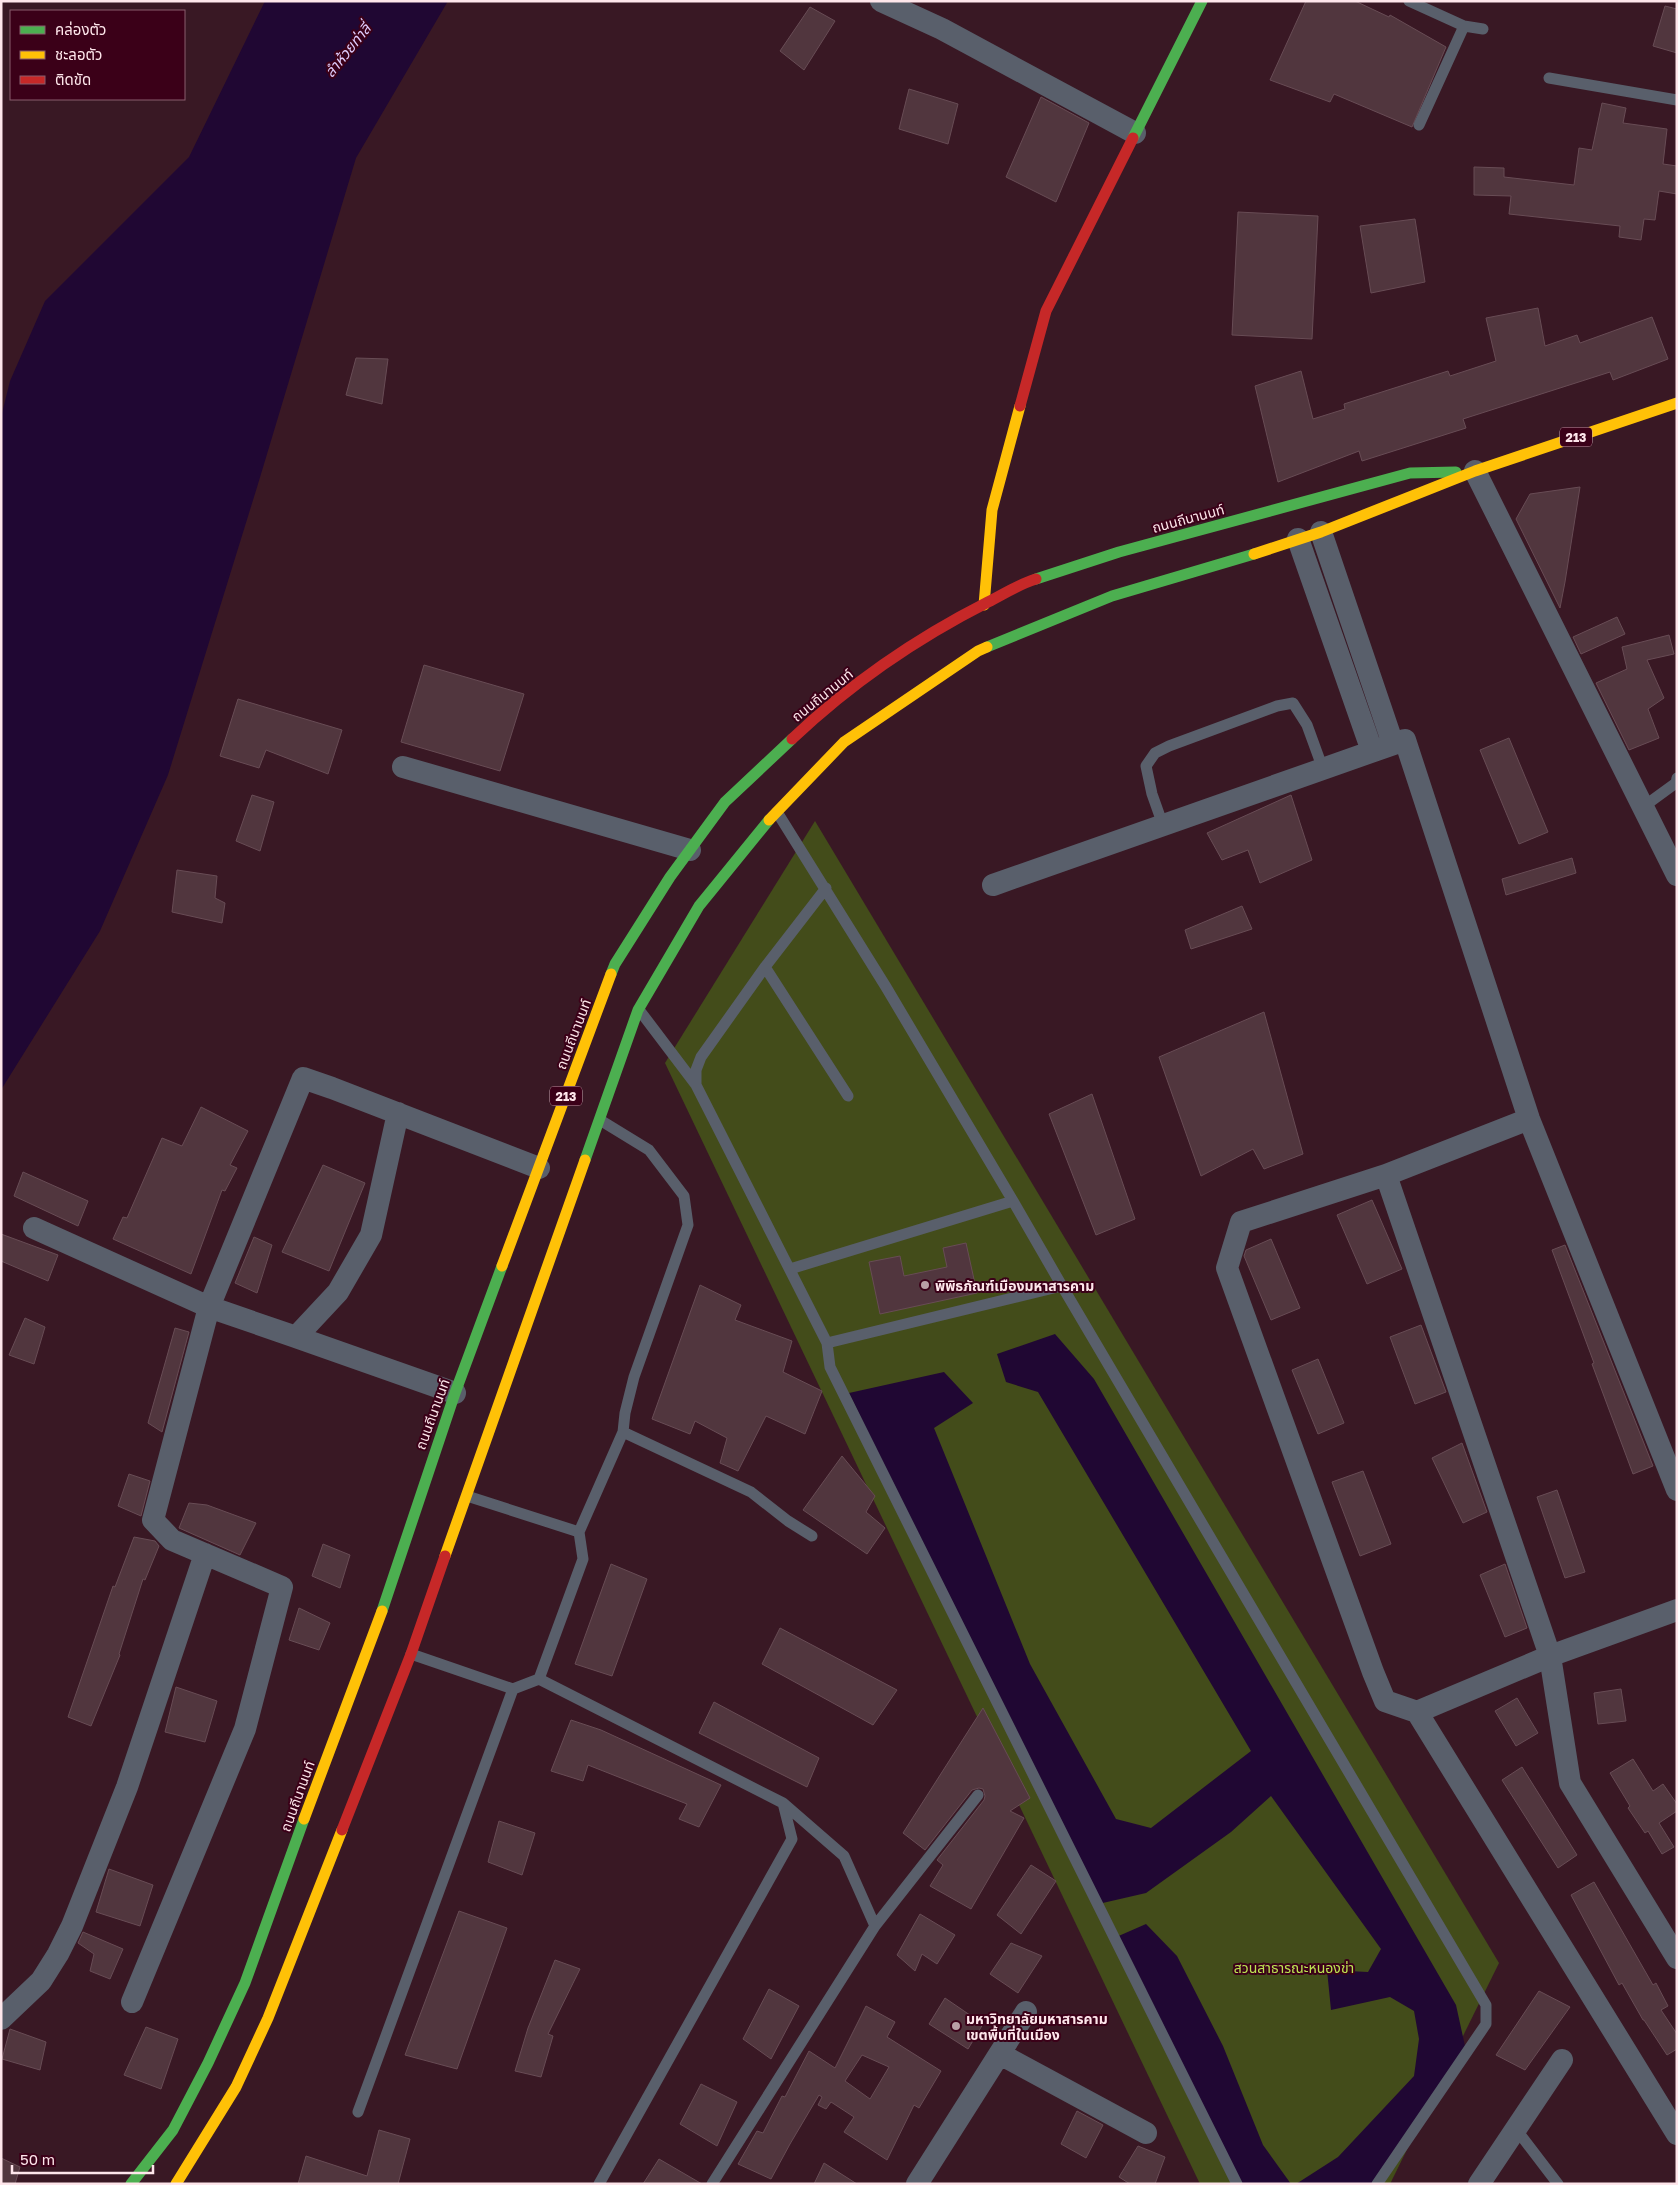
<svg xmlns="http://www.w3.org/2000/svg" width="1678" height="2185" font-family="'Golos Text','Noto Sans Thai',sans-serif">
	<rect width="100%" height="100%" fill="#391824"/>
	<!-- green -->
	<path fill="#434c1a" d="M815 821 1499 1963 1390 2184H1200L665 1063Z"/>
	<!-- water -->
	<path fill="#200733" d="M265 1H448L356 158 258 484 168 775 100 931 1 1090V417L10 381 45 301 189 157Z
		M1055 1334 1094 1379 1456 2005 1465 2046 1374 2184H1296L1338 2157 1414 2076 1419 2039 1414 2011 1390 1997 1331 2010 1327 1970 1368 1972 1381 1949 1271 1796 1231 1832 1146 1893 1094 1905 849 1393 944 1372 973 1403 934 1428 1030 1664 1116 1819 1151 1828 1251 1751 1038 1392 1006 1382 997 1354Z
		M1146 1924 1177 1956 1223 2046 1263 2145 1291 2184H1237L1114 1938Z"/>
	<!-- building -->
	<path fill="#51363e" stroke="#684c55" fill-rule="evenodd" d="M1306 1H1355L1389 17 1390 15 1446 47 1412 127 1334 94 1330 102 1270 80Z
		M1665 6 1677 9V53L1653 46Z
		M810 7 835 21 804 70 780 51Z
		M909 89 958 104 948 144 899 129Z
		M1041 97 1089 123 1056 202 1006 177Z
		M1602 103 1626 108 1623 123 1667 129 1663 164 1677 166V194L1659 191 1655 220 1644 219 1641 240 1619 237 1620 226 1509 214 1511 196 1474 195V167L1504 168V177L1574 185 1579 148 1592 150Z
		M1238 212 1318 216 1312 339 1232 335Z
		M1415 219 1425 282 1371 293 1360 226Z
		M1538 308 1545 346 1577 335 1580 343 1652 317 1668 359 1613 380 1610 372 1463 419 1466 428 1362 461 1359 451 1278 482 1255 386 1301 371 1313 419 1345 409 1344 404 1448 371 1450 376 1496 361 1486 318Z
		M356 358 388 359 382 404 346 395Z
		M1580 487 1565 582 1560 608 1516 519 1530 494Z
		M1617 617 1625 634 1581 654 1573 637Z
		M1669 635 1674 654 1647 660 1664 698 1648 709 1659 738 1629 750 1596 683 1627 669 1622 647Z
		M424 665 524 694 500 771 401 742Z
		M238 699 342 730 328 774 266 750 259 768 220 756Z
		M1509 738 1548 832 1519 844 1480 750Z
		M252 795 274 802 260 851 236 841Z
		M1291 795 1312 860 1260 883 1248 850 1222 860 1207 833Z
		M1572 858 1576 873 1506 895 1502 879Z
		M177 870 217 876 215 898 225 903 222 923 172 912Z
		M1242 906 1252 929 1191 949 1185 930Z
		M1264 1012 1303 1154 1264 1169 1253 1149 1201 1176 1159 1057Z
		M1092 1094 1135 1219 1096 1235 1049 1114Z
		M201 1107 248 1131 230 1165 237 1168 225 1191 222 1190 191 1274 113 1239 123 1217 127 1218 162 1138 182 1146Z
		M323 1165 365 1183 329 1271 282 1252Z
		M23 1172 88 1201 78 1226 14 1196Z
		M1372 1200 1402 1269 1367 1284 1337 1215Z
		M1 1234 58 1255 48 1281 1 1261Z
		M254 1237 272 1245 257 1293 235 1283Z
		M1271 1239 1300 1308 1271 1320 1244 1256 1246 1250Z
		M966 1243 977 1293 880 1314 869 1262 900 1256 904 1276 947 1267 943 1248Z
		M1565 1245 1653 1466 1633 1474 1592 1364 1594 1363 1552 1250Z
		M700 1285 741 1305 735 1320 792 1341 783 1372 822 1391 805 1434 766 1416 738 1471 720 1463 727 1438 695 1421 690 1434 652 1419Z
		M25 1318 45 1327 34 1364 9 1355Z
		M1421 1325 1446 1392 1415 1404 1390 1337Z
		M175 1328 189 1332 162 1432 148 1423Z
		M1318 1359 1344 1423 1318 1434 1292 1370Z
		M1462 1443 1487 1512 1463 1523 1432 1458Z
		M842 1456 875 1496 866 1512 885 1528 867 1554 803 1510Z
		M1363 1471 1391 1544 1360 1556 1332 1482Z
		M129 1474 150 1481 141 1516 118 1506Z
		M1557 1490 1585 1572 1565 1578 1537 1497Z
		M189 1503 207 1505 256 1523 240 1555 179 1528Z
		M134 1537 155 1541 159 1546 145 1580 143 1579 119 1654 120 1655 91 1726 68 1717 113 1586 115 1587Z
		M323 1544 350 1555 340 1588 312 1576Z
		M611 1564 647 1579 612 1676 575 1664Z
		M1505 1564 1527 1628 1505 1637 1480 1575Z
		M299 1608 330 1623 319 1650 289 1640Z
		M780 1628 897 1690 873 1725 762 1664Z
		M176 1687 217 1701 205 1742 165 1732Z
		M1621 1689 1626 1721 1598 1724 1594 1693Z
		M1517 1698 1538 1733 1516 1746 1495 1711Z
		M714 1702 819 1758 807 1787 699 1733Z
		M983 1708 1030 1798 1010 1811 1024 1818 971 1909 930 1886 943 1865 937 1860 984 1800 985 1796 983 1789 979 1788 972 1790 925 1850 903 1833Z
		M571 1720 601 1730 721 1785 699 1827 679 1819 687 1804 588 1765 583 1781 551 1771Z
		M1633 1759 1653 1791 1663 1784 1677 1804V1811L1659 1823 1674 1847 1662 1854 1648 1831 1645 1833 1628 1808 1630 1806 1610 1773Z
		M1522 1767 1577 1855 1558 1868 1502 1780Z
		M499 1821 535 1833 522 1875 488 1862Z
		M1031 1865 1056 1881 1021 1934 997 1915Z
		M109 1869 153 1885 140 1926 96 1912Z
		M1594 1882 1653 1985 1656 1983 1668 2006 1661 2010 1677 2034V2049L1667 2055 1644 2020H1643L1622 1983 1619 1985 1571 1895Z
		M459 1911 507 1928 457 2069 405 2055Z
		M920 1914 955 1935 937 1964 922 1954 915 1971 897 1955Z
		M83 1932 123 1949 110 1979 90 1971 94 1954 78 1943Z
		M1011 1943 1042 1956 1018 1993 990 1974Z
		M555 1960 580 1969 548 2034 553 2036 541 2077 515 2071 528 2028Z
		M769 1989 799 2006 771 2059 743 2039Z
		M1539 1991 1570 2007 1525 2070 1496 2055Z
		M945 1998 983 2024 968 2049 929 2024Z
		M866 2006 895 2022 887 2037 941 2071 919 2108 914 2105 887 2160 844 2132 854 2117 831 2102 826 2109 818 2105 822 2097 819 2095 790 2144 771 2179 738 2164 757 2131 763 2133 782 2096 785 2097 809 2051 835 2068ZM862 2055 889 2067 870 2099 845 2081Z
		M146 2027 178 2039 161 2089 124 2075Z
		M10 2029 46 2042 40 2070 2 2059Z
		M701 2084 737 2102 717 2146 680 2124Z
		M1077 2111 1103 2125 1086 2158 1061 2144Z
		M379 2130 410 2139 398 2184H298L306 2156 367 2176Z
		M1138 2146 1165 2157 1155 2184H1130L1119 2177Z
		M1 2158 20 2167 15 2184H1Z
		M659 2159 702 2184H643Z
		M824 2163 857 2184H814Z"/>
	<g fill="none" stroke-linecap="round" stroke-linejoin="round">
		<!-- lane -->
		<path stroke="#595f6b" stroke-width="11" d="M1409 1 1464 26 1483 29
			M1549 78 1677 100
			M1419 125 1464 26
			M1643 807 1676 783 1677 778
			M777 812 886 987 1013 1201 790 1269
			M1163 825 1152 794 1146 766 1155 753 1169 746 1277 706 1293 703 1307 725 1323 769
			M826 888 765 967 701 1057 696 1070V1085L827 1343 1062 1286 1013 1201
			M765 967 848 1096
			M640 1011 696 1085
			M1062 1286 1486 2005V2024L1377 2184
			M827 1343 830 1367 1237 2184
			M623 1432 751 1492 788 1521 812 1536
			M579 1532 623 1432 625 1413 634 1377 688 1225 684 1196 649 1150 600 1120
			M411 1654 513 1689
			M539 1679 783 1803 792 1839 599 2184
			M875 1926 978 1795
			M358 2112 513 1689 539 1679 583 1559 579 1532 467 1496
			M1516 2129 1558 2184
			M712 2184 875 1926 844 1856 783 1803"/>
		<!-- street -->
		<path stroke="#595f6b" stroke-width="22" d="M881 1 942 29 1135 133
			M1475 471 1677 875
			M1321 532 1393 744
			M1298 539 1372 751
			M403 767 690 850
			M993 885 1405 740 1529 1119 1677 1490
			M1529 1119 1386 1175 1241 1222 1227 1268 1373 1672 1385 1701 1417 1712 1550 1656 1677 1610
			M1386 1175 1550 1656 1570 1783 1677 1958
			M34 1228 209 1307 296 1337 338 1292 371 1235 398 1113
			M296 1337 455 1393
			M1417 1712 1677 2134
			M132 2002 245 1729 282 1587 172 1540 153 1520 209 1307 303 1078 332 1088 539 1168
			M1 2019 41 1981 58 1954 72 1926 127 1787 205 1554
			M1000 2054 1146 2133
			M917 2184 1026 2012
			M1479 2184 1562 2060"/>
		<!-- fast -->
		<path stroke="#4caf50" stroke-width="11" d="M1133 138 1202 1
			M1036 579 1119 552 1410 473 1456 472
			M987 647 1112 596 1254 554
			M611 974 615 964 670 877 725 802 792 739
			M585 1160 638 1010 699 906 769 820
			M382 1611 455 1393 502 1266
			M131 2184 173 2130 208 2063 245 1983 304 1819"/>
		<!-- slow -->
		<path stroke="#ffc107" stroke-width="11" d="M1254 554 1321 532 1475 471 1677 403
			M984 605 992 510 1020 406
			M769 820 844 742 978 651 987 647
			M502 1266 611 974
			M445 1556 585 1160
			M304 1819 382 1611
			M176 2184 236 2087 268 2018 342 1830"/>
		<!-- jam -->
		<path stroke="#c62828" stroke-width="11" d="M1020 406 1046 311 1133 138
			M792 739C850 684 917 638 988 602 1004 594 1019 584 1036 579
			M342 1830 411 1654 445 1556"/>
	</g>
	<!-- markers -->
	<g fill="#b99ea5" stroke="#3b0018" stroke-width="2">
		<circle cx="925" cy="1285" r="5"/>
		<circle cx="956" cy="2026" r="5"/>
	</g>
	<g text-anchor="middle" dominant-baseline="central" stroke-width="4" stroke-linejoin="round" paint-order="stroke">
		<!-- shield labels -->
		<g fill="#3b0018" stroke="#c4a1ac" stroke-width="1">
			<rect x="1560" y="427.5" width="32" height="19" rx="4"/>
			<rect x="550" y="1086.5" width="32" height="19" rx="4"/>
		</g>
		<g font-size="12" font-weight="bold" fill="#fee6eb">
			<text x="1576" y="437">213</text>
			<text x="566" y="1096">213</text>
		</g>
		<!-- street labels -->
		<g font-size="14" fill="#fee6eb" stroke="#3b0018">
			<text transform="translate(1188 518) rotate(-15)">ถนนถีนานนท์</text>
			<text transform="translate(822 695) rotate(-39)">ถนนถีนานนท์</text>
			<text transform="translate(573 1034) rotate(-69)">ถนนถีนานนท์</text>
			<text transform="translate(432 1414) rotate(-70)">ถนนถีนานนท์</text>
			<text transform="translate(297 1796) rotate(-70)">ถนนถีนานนท์</text>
		</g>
		<!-- poi labels -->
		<g font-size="14" font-weight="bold" fill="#fee6eb" stroke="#3b0018" text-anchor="start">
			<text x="935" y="1285">พิพิธภัณฑ์เมืองมหาสารคาม</text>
			<text x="966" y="2018">มหาวิทยาลัยมหาสารคาม<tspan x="966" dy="16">เขตพื้นที่ในเมือง</tspan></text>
		</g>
		<!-- park labels -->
		<g font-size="14" fill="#bde453" stroke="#3b0018">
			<text x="1294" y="1967">สวนสาธารณะหนองข่า</text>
		</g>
		<!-- water labels -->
		<g font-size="15" font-style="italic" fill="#decbfc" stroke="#3b0018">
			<text transform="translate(347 50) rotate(-51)">ลำห้วยท่าลี่</text>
		</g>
	</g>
	<!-- border -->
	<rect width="1678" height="2185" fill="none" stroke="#fee6eb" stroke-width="5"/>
	<!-- legend -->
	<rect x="10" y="10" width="175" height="90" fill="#3b0018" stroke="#895c6c"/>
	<rect x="20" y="26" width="25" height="8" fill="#4caf50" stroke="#895c6c"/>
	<text x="55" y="35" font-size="15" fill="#fee6eb">คล่องตัว</text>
	<rect x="20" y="51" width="25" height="8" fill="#ffc107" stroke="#895c6c"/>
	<text x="55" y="60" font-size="15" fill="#fee6eb">ชะลอตัว</text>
	<rect x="20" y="76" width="25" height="8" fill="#c62828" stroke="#895c6c"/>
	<text x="55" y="85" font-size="15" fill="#fee6eb">ติดขัด</text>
	<!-- scale -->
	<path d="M12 2165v8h141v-8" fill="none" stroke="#fee6eb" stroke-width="2.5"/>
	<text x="20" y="2165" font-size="15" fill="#fee6eb" stroke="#3b0018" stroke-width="4" paint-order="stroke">50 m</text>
</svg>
